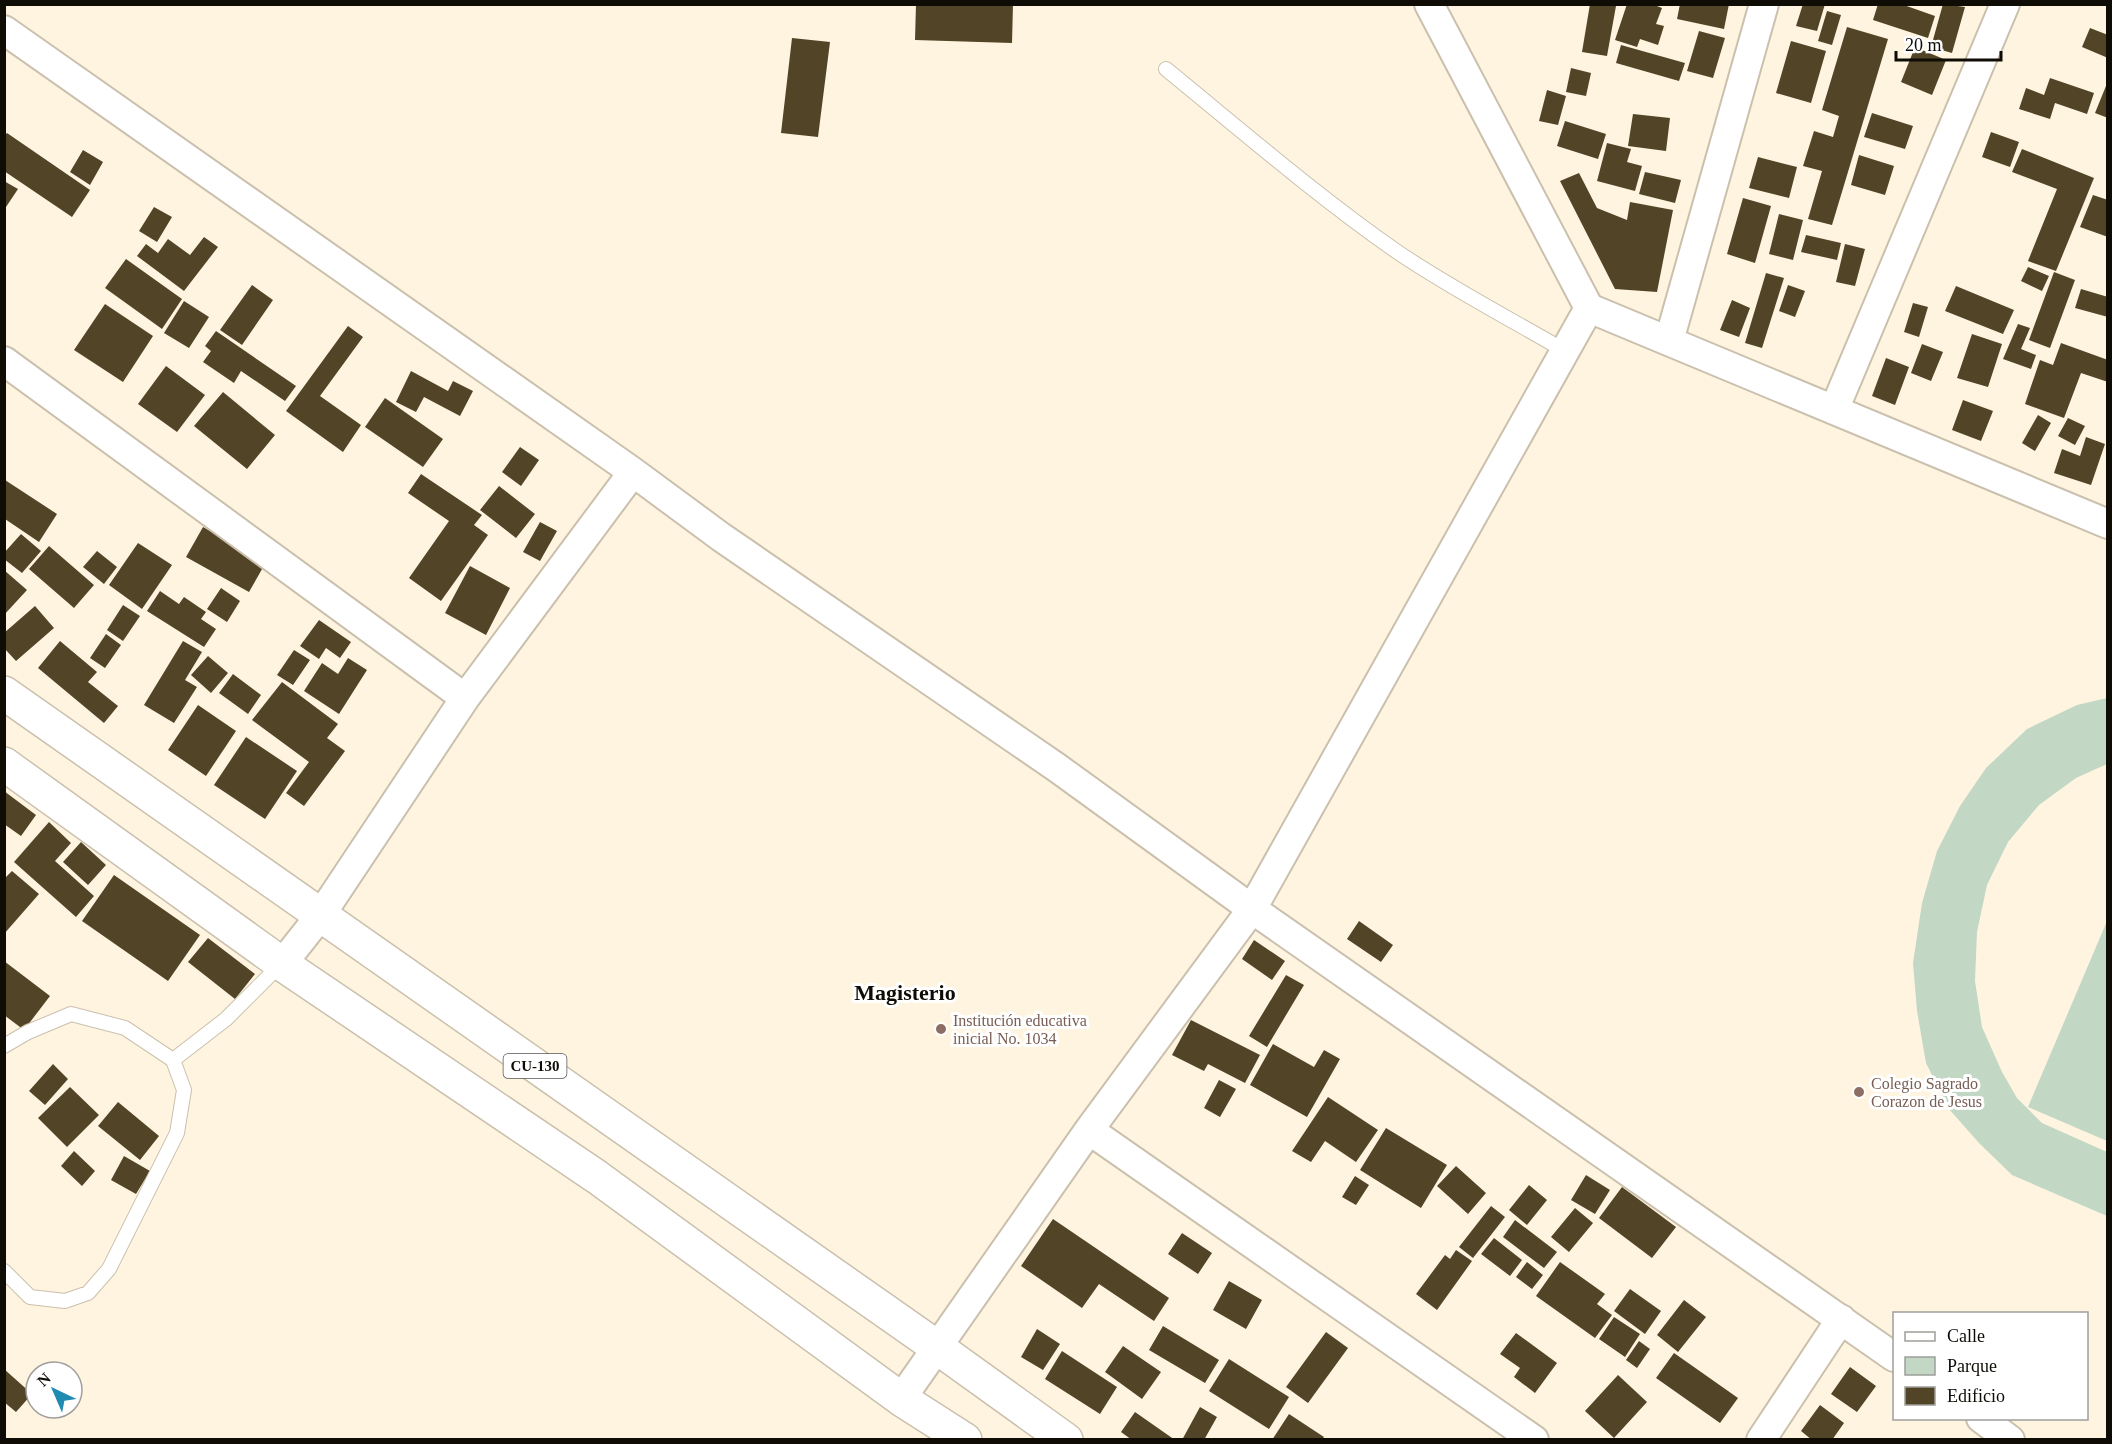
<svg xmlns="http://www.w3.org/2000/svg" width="2112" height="1444" font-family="Georgia,serif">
	<rect width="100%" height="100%" fill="#fff4e0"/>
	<!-- green -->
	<path fill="#c2d8c5" d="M2107 698V764L2076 778 2039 805 2008 842 1987 885 1977 932 1975 981 1982 1027 2002 1072 2017 1098 2042 1123 2107 1152V1216L2012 1175 1979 1143 1949 1109 1926 1063 1917 1011 1913 963 1922 903 1937 851 1960 806 1986 768 2027 729 2077 705Z
		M2107 921V1141L2028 1107Z"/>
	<!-- building -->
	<path fill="#524427" d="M916 4H1013L1012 43 915 40Z
		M1590 4 1616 6 1607 56 1582 52Z
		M1627 4H1652L1662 8 1656 24 1664 26 1658 45 1640 39 1637 47 1615 40Z
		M1680 4H1729L1724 29 1677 19Z
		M1803 4H1825L1817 31 1796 26Z
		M1878 4H1901L1935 16 1928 38 1873 20Z
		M1943 4 1965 7 1952 53 1931 47Z
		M1827 11 1841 15 1832 45 1818 41Z
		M1847 27 1888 39 1832 225 1808 219 1822 171 1803 166 1814 131 1833 137 1839 116 1822 110Z
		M2090 28 2108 35V58L2082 47Z
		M1699 31 1725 38 1713 78 1687 71Z
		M792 38 830 42 818 137 781 133Z
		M1791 41 1826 51 1811 103 1776 93Z
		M1621 45 1685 63 1679 81 1616 63Z
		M1915 47 1946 60 1932 95 1901 82Z
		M1571 68 1591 73 1586 96 1566 92Z
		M2050 78 2094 93 2087 114 2055 103 2050 119 2019 109 2026 88 2044 95Z
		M2108 81V118L2095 113Z
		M1547 90 1566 96 1558 125 1539 121Z
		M1872 113 1913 126 1905 149 1864 137Z
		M1633 114 1670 118 1666 151 1628 146Z
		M1565 121 1606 134 1598 159 1557 146Z
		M1991 132 2019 142 2010 167 1982 157Z
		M7 133 90 190 72 217 4 171V136Z
		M1607 143 1631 149 1627 162 1642 166 1635 191 1597 181Z
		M2022 149 2094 178 2056 271 2028 261 2057 189 2012 172Z
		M83 150 103 162 90 185 70 172Z
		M1859 155 1894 166 1885 195 1851 185Z
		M1758 157 1797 167 1789 198 1749 188Z
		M1645 172 1681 180 1675 203 1639 194Z
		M1579 173 1597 208 1627 220 1630 202 1673 210 1657 292 1615 289 1560 181Z
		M4 181 18 189 4 210Z
		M2093 195 2108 200V237L2080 227Z
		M1743 198 1771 206 1755 263 1727 254Z
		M154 207 172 217 157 242 139 231Z
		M1779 214 1803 220 1793 260 1769 254Z
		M1806 235 1841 243 1837 260 1801 252Z
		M204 237 218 247 184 291 137 256 146 244 158 253 168 239 190 255Z
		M1845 244 1865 249 1855 286 1836 282Z
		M126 259 182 299 162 329 105 288Z
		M2028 267 2049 276 2042 291 2021 281Z
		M2054 272 2075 280 2050 348 2029 340Z
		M1766 273 1784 278 1762 348 1745 343Z
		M252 285 273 300 242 345 220 330Z
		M1788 285 1805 291 1795 317 1779 311Z
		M1956 286 2014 310 2003 334 1945 311Z
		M2081 289 2108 297V317L2075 308Z
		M1732 300 1750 308 1739 337 1720 330Z
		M184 301 209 317 189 348 164 333Z
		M1913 303 1928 307 1919 337 1904 332Z
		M105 304 153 336 123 382 74 350Z
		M2018 324 2030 328 2021 349 2036 355 2031 369 2003 359Z
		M348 326 363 337 320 396 361 425 343 452 286 411Z
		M216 331 296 386 285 401 241 371 234 383 203 362 211 351 205 346Z
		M1972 334 2002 344 1988 387 1957 378Z
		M2061 343 2108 360V382L2081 373 2064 418 2025 404 2040 360 2053 365Z
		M1922 344 1943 352 1931 381 1911 373Z
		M1886 358 1909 367 1895 405 1872 396Z
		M166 366 205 395 177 432 138 404Z
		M411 371 448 391 453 381 473 391 460 416 424 397 416 412 396 402Z
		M223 392 275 435 247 469 194 426Z
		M385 398 443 439 423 467 365 427Z
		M1963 400 1993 411 1981 441 1952 430Z
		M2038 415 2051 423 2035 451 2022 443Z
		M2068 418 2085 426 2075 445 2058 436Z
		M2086 437 2105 444 2091 485 2054 473 2062 449 2080 456Z
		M520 447 539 460 521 486 502 472Z
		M421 474 482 515 474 525 488 535 441 601 409 578 449 521 408 493Z
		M5 480 57 514 39 542 5 519Z
		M499 486 535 514 516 538 480 510Z
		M540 522 557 531 540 561 523 552Z
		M203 527 266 562 249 592 186 557Z
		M21 534 41 551 22 573 4 559V553Z
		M138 543 172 565 142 609 109 585Z
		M49 546 94 585 74 608 29 569Z
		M97 551 117 567 104 584 83 567Z
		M470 566 510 588 486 635 445 613Z
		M4 570 27 590 4 615Z
		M221 588 240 601 227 622 207 609Z
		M160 591 179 604 184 597 206 612 201 619 216 629 204 647 147 611Z
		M123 605 140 616 123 641 107 630Z
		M35 606 54 628 16 661 4 648V633Z
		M319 620 351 642 340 658 326 648 319 659 300 646Z
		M106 634 121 645 105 668 90 658Z
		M60 641 97 672 88 682 118 706 104 723 38 668Z
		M183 641 202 652 185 680 197 687 174 723 144 705Z
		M294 650 310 660 293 685 277 675Z
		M208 656 228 673 211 693 191 675Z
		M348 658 367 670 339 714 304 691 322 663 338 674Z
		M233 674 261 695 248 714 219 693Z
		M282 682 338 724 327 738 345 751 304 806 286 793 309 762 252 720Z
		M198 705 236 731 206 776 168 750Z
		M246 737 297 771 265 819 214 785Z
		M4 791 36 815 21 836 4 824Z
		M49 822 71 843 55 861 94 896 76 917 14 862Z
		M81 842 106 865 88 885 63 862Z
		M12 871 39 894 4 934V879Z
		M114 875 200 935 168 981 82 921Z
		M1359 921 1393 945 1381 962 1347 939Z
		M208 938 255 974 235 999 188 962Z
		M1254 940 1285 961 1272 980 1242 959Z
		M4 961 50 996 24 1030 4 1015Z
		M1286 975 1304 985 1267 1047 1249 1036Z
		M1191 1020 1260 1055 1245 1083 1208 1064 1204 1071 1172 1055Z
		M1273 1044 1314 1067 1324 1050 1340 1059 1307 1117 1250 1085Z
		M53 1064 68 1079 45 1105 29 1091Z
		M1219 1080 1236 1089 1220 1117 1204 1108Z
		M70 1087 99 1115 67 1147 38 1118Z
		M1328 1097 1378 1130 1356 1162 1325 1141 1311 1162 1292 1151Z
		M118 1102 159 1136 140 1160 98 1126Z
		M1386 1128 1447 1165 1421 1208 1360 1170Z
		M74 1151 95 1171 82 1186 61 1166Z
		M124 1156 150 1171 136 1194 111 1180Z
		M1456 1166 1486 1193 1468 1214 1437 1186Z
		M1586 1175 1610 1190 1595 1214 1571 1200Z
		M1355 1176 1369 1185 1356 1205 1342 1197Z
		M1529 1185 1547 1200 1527 1225 1509 1210Z
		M1622 1187 1676 1227 1652 1258 1599 1218Z
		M1491 1206 1505 1217 1473 1258 1459 1247Z
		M1575 1208 1593 1223 1569 1252 1551 1237Z
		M1053 1219 1169 1298 1154 1321 1099 1284 1082 1308 1021 1266Z
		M1515 1220 1557 1252 1544 1268 1503 1237Z
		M1182 1233 1212 1253 1198 1274 1168 1254Z
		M1494 1238 1522 1260 1510 1276 1481 1254Z
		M1456 1250 1472 1261 1437 1310 1416 1294 1445 1255 1450 1259Z
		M1527 1262 1543 1275 1532 1289 1516 1277Z
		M1560 1262 1605 1294 1597 1304 1612 1315 1595 1338 1536 1296Z
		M1229 1281 1262 1300 1246 1329 1213 1310Z
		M1630 1289 1661 1311 1645 1334 1614 1311Z
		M1684 1300 1706 1317 1678 1352 1657 1335Z
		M1614 1317 1640 1334 1625 1357 1599 1339Z
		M1163 1326 1219 1360 1205 1383 1149 1350Z
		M1037 1329 1060 1344 1043 1370 1021 1357Z
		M1326 1332 1348 1348 1308 1403 1286 1387Z
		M1516 1333 1557 1363 1535 1393 1514 1377 1520 1368 1500 1354Z
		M1639 1341 1650 1349 1637 1368 1626 1360Z
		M1123 1346 1161 1372 1142 1399 1105 1372Z
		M1062 1351 1117 1387 1100 1414 1045 1379Z
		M1674 1353 1738 1398 1720 1423 1656 1378Z
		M1229 1359 1289 1397 1269 1429 1209 1391Z
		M1850 1367 1876 1386 1857 1412 1831 1394Z
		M4 1369 32 1394 16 1412 4 1402Z
		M1618 1375 1647 1402 1614 1438 1585 1411Z
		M1820 1405 1844 1423 1832 1440H1812L1801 1431Z
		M1200 1407 1217 1417 1204 1440H1182Z
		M1135 1412 1175 1440H1132L1121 1432Z
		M1289 1414 1324 1437 1322 1440H1272Z"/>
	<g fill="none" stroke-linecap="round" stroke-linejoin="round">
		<defs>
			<path id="lane" d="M1166 69C1242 131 1316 195 1396 251 1450 288 1509 318 1565 351
				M4 1046 28 1032 71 1014 125 1028 173 1060 184 1090 177 1133 109 1269 88 1293 65 1301 30 1297 4 1271
				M173 1060 226 1019 281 964"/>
			<path id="street" d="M1429 4 1589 308 2108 524
				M4 30 633 472 721 537 1056 767 1252 909 1894 1357
				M1669 341 1764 4
				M4 361 465 698
				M1834 410 2005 4
				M282 964 320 916 465 698 633 472
				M1089 1130 1534 1440
				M901 1399 1089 1130 1252 909 1589 308
				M1981 1418 2010 1440
				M1761 1440 1841 1319"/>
			<path id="primary" d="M4 693 938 1348 1066 1440
				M4 764 282 964 597 1177 901 1399 965 1440"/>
		</defs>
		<!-- lane casing -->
		<use href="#lane" stroke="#cac0ad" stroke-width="16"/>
		<!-- street casing -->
		<use href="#street" stroke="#cac0ad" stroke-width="32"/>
		<!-- primary casing -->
		<use href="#primary" stroke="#cac0ad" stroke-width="36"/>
		<!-- lane -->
		<use href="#lane" stroke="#fff" stroke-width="14"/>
		<!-- street -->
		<use href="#street" stroke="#fff" stroke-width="28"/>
		<!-- primary -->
		<use href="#primary" stroke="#fff" stroke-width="33"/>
	</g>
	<!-- markers -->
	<g fill="#8d6e63" stroke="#fff" stroke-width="2">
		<circle cx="941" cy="1029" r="6"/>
		<circle cx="1859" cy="1092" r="6"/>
	</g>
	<g text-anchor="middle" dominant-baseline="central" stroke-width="6" stroke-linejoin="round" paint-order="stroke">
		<!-- shield labels -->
		<rect fill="#fff" stroke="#575551" stroke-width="1.5" x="503.5" y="1054" width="63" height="24" rx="4.5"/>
		<g font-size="15" font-weight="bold" fill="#0f0c06">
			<text x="535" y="1066">CU-130</text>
		</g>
		<!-- education labels -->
		<g font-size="16" fill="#785e54" stroke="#fff" text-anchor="start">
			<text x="953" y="1020">Institución educativa<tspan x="953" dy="18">inicial No. 1034</tspan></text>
			<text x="1871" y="1083">Colegio Sagrado<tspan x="1871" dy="18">Corazon de Jesus</tspan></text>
		</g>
		<!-- district labels -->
		<g font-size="22" font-weight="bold" fill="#0f0c06" stroke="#fff">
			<text x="905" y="992">Magisterio</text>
		</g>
	</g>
	<!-- border -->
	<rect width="2112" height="1444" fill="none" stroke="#0f0c06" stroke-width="12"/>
	<!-- legend -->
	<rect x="1893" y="1312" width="195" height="108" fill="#ffffff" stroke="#9f9e9b" stroke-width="1.5"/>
	<rect x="1905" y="1332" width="30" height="9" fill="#ffffff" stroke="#9f9e9b" stroke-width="1.5"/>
	<text x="1947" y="1342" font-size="18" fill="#0f0c06">Calle</text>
	<rect x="1905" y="1357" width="30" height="18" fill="#c2d8c5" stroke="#9f9e9b" stroke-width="1.5"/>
	<text x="1947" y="1372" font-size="18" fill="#0f0c06">Parque</text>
	<rect x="1905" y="1387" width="30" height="18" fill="#524427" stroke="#9f9e9b" stroke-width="1.5"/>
	<text x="1947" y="1402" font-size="18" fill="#0f0c06">Edificio</text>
	<!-- north arrow -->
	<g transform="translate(54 1390) rotate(316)"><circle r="28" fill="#ffffff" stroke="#9f9e9b" stroke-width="1.5"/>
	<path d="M0-4.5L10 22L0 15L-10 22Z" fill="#208bb2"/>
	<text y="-9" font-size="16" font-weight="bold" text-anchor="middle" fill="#0f0c06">N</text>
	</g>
	<!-- scale -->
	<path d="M1896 51v9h105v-9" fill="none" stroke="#0f0c06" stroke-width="3"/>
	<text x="1905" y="51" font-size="18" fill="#0f0c06" stroke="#ffffff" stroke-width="4.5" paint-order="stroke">20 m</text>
</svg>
